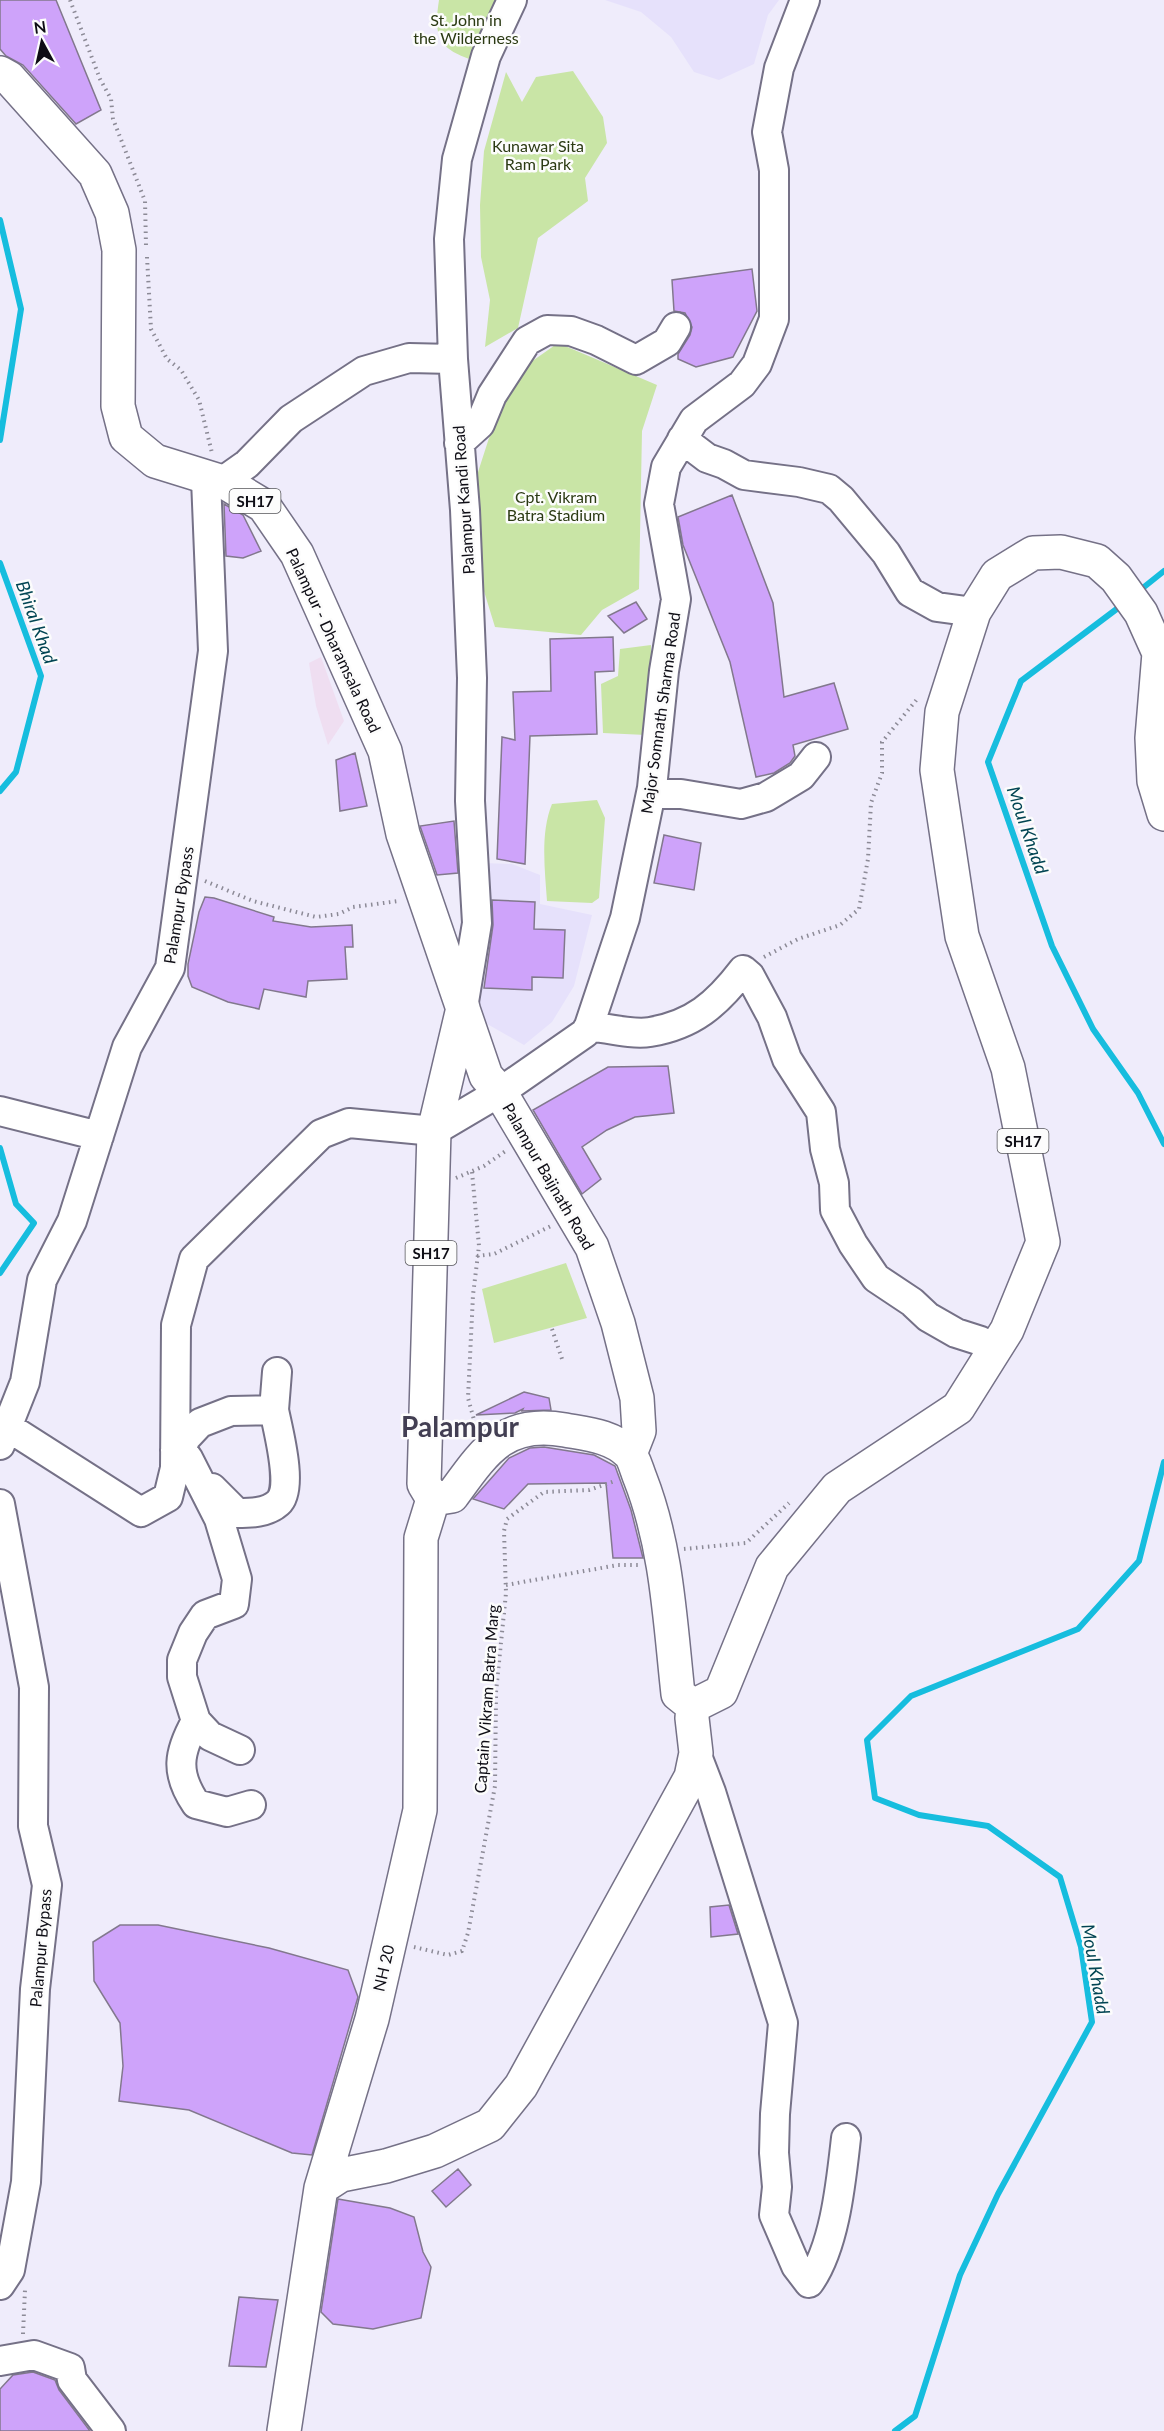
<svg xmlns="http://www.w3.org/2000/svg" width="1164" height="2431" font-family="Lato,sans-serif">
	<rect width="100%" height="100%" fill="#efecfb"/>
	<!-- commercial -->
	<path fill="#efdef1" d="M321 657 344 721 328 745 316 706 309 663Z"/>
	<!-- built -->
	<path fill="#e6e1fb" d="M605 0H779L768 15 754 64 719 80 694 72 671 37 641 12Z
		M483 863 512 864 540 875V904L592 915 574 986 552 1022 524 1045 482 1021 477 984Z"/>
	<!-- green -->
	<path fill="#c9e5a6" d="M439 0H510L481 63C443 50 432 44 439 0Z
		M573 71 603 117 607 143 585 178 588 201 538 238 518 328 485 347 490 300 481 257 480 205 484 151 506 72 522 102 536 77Z
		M558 343 657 385 642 431 639 589 602 610 581 635 495 627 475 562 470 497 489 438 521 369Z
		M651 645V723L646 735 603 733 601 684 618 676 620 649Z
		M597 800 605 818 599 898 592 903 547 901C545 871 540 833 552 804Z
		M566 1263 587 1318 494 1343 482 1289Z"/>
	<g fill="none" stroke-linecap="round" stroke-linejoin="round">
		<!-- stream -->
		<path stroke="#16bdde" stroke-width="6" d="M0 220 21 309 0 440
			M0 563 41 676 16 772 0 791
			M1139 591 1164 571
			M1122 605 1021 681 988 762 1052 946 1093 1029 1138 1093 1164 1144
			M0 1148 16 1204 34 1223 0 1273
			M895 2431 915 2416 960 2275 998 2194 1092 2022 1081 1947 1060 1877 988 1826 919 1815 875 1798 867 1740 911 1696 1078 1629 1139 1561 1164 1462"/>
	</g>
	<!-- building -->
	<path fill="#cea3fa" stroke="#82788d" stroke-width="1.5" d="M0 0H56L101 110 76 124 23 65 6 56 0 49Z
		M752 269 757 311 733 357 696 367 678 359V354L690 335 692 327 685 313 674 311 672 280Z
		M732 495 773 603 784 697 834 683 848 729 793 745 795 756 790 763 774 773 756 777 730 662 683 545 678 517Z
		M224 504 243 515 261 551 243 558 226 556Z
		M636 602 647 619 624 633 608 616Z
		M613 637 614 671 595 672 597 734 530 736 525 864 497 859 502 737 515 740 513 692 551 691 550 639Z
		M355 753 367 806 340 811 336 760Z
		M454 821 458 873 437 875 420 826Z
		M664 835 701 843 694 890 654 883Z
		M205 897 214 898 274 917 273 921 311 927 352 925 353 947H345L347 979 308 981 306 997 264 989 259 1009 228 1002 192 987 188 976V964L199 912Z
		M492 900 535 902 534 929 565 930 563 978 532 977V990L484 988 493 925Z
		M668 1066 674 1113 635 1117 607 1130 582 1147 601 1179 582 1194 533 1110 608 1067Z
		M524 1392 549 1398 551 1410 522 1411 523 1409 515 1413 476 1415Z
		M544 1447 594 1455 615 1466 631 1510 643 1558H613L606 1483 528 1484 504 1509 473 1499 509 1458 530 1448Z
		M729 1905 738 1934 711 1937 710 1907Z
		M120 1925H158L269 1948 348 1970 358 1997 312 2155 292 2153 189 2110 119 2101 123 2066 120 2023 94 1981 93 1942Z
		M458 2169 471 2185 446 2207 432 2191Z
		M338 2199 390 2208 414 2217 423 2252 431 2267 421 2318 373 2329 333 2324 321 2312Z
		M239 2297 278 2300 266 2367 229 2366Z
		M33 2372 55 2380 59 2390 90 2431H0V2389L13 2375Z"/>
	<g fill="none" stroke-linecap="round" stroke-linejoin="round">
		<defs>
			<path id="minor" d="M682 439 707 458 724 464 744 475 799 482 829 489 841 499 886 553 910 592 937 607 974 612
				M459 443 480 424 492 395 527 341 547 330 571 331 596 340 636 360 667 342 676 327
				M226 483 230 476 247 464 291 419 364 371 409 358 453 359
				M651 794H681L741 804 766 797 801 776 816 757
				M463 1008 477 923 470 801 472 678 465 510 453 359 449 239 457 159 486 56 512 0
				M589 1026C607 1028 632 1035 650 1032 693 1025 717 1004 743 970L750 976 772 1017 787 1059 821 1112 825 1149 834 1183 835 1210 853 1244 876 1278 912 1302 928 1317 956 1333 981 1341 991 1354
				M0 1111 99 1136
				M0 1422 141 1512 168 1497 175 1468 176 1325 194 1259 321 1134 349 1123 434 1131 500 1092 585 1033 589 1026 625 918 652 788 664 671 676 599 659 504 666 467 694 420 742 384 757 364 774 319V170L767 132 779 68 805 0
				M0 1445 25 1382 42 1280 72 1221 127 1047 170 968 213 651 206 479
				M175 1450 188 1458 219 1519 237 1579 234 1604 205 1615 193 1633 182 1660V1677L196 1721C178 1753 175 1773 196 1804L227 1812 251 1805
				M181 1454 185 1439 200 1423 231 1411 274 1410 277 1372
				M212 1488 237 1513C250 1513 267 1513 278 1503 294 1489 278 1430 274 1410
				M0 1504 34 1687 33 1826 47 1885 35 1989 26 2182 10 2270 0 2285
				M196 1721 210 1736 240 1750
				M696 1753 711 1792 783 2023 775 2114 774 2153 777 2187 774 2215 796 2266 809 2283C835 2247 841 2182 846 2138
				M0 2361 34 2355 70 2368 72 2380 111 2431"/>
			<path id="major" d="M0 73 9 78 95 174 112 213 119 250 118 406 126 437 155 461 226 483 264 506 297 554 385 751 403 834 486 1076 500 1092 592 1247 618 1323 637 1398 639 1431 630 1454
				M433 1499 452 1496C484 1452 504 1419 565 1430 587 1434 612 1436 629 1453 634 1458 637 1471 640 1478 667 1547 670 1621 678 1694L693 1706 721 1692 772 1567 837 1488 958 1408 1007 1330 1043 1242 1008 1068 962 936 937 770 942 712 974 612 997 575 1033 553 1061 552 1097 561 1116 578 1141 613 1159 653 1152 738 1154 781 1164 814
				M433 1499 424 1484 434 1131 463 1008
				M321 2188 341 2175 386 2166 435 2151 490 2125 521 2086 691 1777 696 1753 692 1718 693 1706
				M284 2431 321 2188 372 2019 420 1810 421 1538 433 1499"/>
		</defs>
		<!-- minor casing -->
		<use href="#minor" stroke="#757187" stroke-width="32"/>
		<!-- major casing -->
		<use href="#major" stroke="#757187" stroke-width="36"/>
		<!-- path -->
		<path stroke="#8c8a96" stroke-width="4" stroke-dasharray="1.5 4.5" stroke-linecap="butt" d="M70 0 100 79 111 99 113 119 145 201 146 246
			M147 257 151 329 167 359 181 370 199 400 212 453
			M205 881 253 901 316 917 339 914 353 907 399 901
			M764 957 798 939 840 925 859 909 868 859 871 803 882 773V742L918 698
			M472 1172 479 1246 473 1295 468 1398 476 1427
			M456 1178 484 1166 507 1150
			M477 1256 494 1254 551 1226
			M552 1329 562 1359
			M684 1549 746 1543 789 1503
			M506 1585 618 1565H639
			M414 1947 448 1955 462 1951 468 1933 495 1786 496 1692 506 1593 504 1531 507 1519 544 1492 589 1490 615 1481
			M23 2334 25 2290"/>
		<!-- minor -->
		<use href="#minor" stroke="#fff" stroke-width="28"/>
		<!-- major -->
		<use href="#major" stroke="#fff" stroke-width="33"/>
	</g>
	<g text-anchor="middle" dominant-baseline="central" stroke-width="5" stroke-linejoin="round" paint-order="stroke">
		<!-- shield labels -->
		<g fill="#fcfcfc" stroke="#55555a" stroke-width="1.5">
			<rect x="229.5" y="489" width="51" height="24" rx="4.5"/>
			<rect x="997.5" y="1129" width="51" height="24" rx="4.5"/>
			<rect x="405.5" y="1241" width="51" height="24" rx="4.5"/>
		</g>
		<g font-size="15" font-weight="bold" fill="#0e0d15">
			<text x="255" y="501">SH17</text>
			<text x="1023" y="1141">SH17</text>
			<text x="431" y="1253">SH17</text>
		</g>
		<!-- park labels -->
		<g font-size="16" fill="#2b3a13" stroke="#fcfcfc">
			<text x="466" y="19">St. John in<tspan x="466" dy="18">the Wilderness</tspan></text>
			<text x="538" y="145">Kunawar Sita<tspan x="538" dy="18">Ram Park</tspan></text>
			<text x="556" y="496">Cpt. Vikram<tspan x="556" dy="18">Batra Stadium</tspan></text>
		</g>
		<!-- street labels -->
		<g font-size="16" fill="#0e0d15" stroke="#fcfcfc">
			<text transform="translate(463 500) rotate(-94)">Palampur Kandi Road</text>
			<text transform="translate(334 640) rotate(65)">Palampur - Dharamsala Road</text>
			<text transform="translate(660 713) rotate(-82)">Major Somnath Sharma Road</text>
			<text transform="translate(178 905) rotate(-81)">Palampur Bypass</text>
			<text transform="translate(549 1176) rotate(60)">Palampur Baijnath Road</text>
			<text transform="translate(486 1699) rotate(-86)">Captain Vikram Batra Marg</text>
			<text transform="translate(40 1948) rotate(-85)">Palampur Bypass</text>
			<text transform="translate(383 1968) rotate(-77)">NH 20</text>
		</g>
		<!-- water labels -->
		<g font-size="18" font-style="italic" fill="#024553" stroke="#fcfcfc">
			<text transform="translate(37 622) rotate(70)">Bhiral Khad</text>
			<text transform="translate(1028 830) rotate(71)">Moul Khadd</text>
			<text transform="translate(1096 1969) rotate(80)">Moul Khadd</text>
		</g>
		<!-- town labels -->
		<g font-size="28" font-weight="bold" fill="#423e52" stroke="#fcfcfc">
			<text x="460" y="1426">Palampur</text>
		</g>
	</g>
	<!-- north arrow -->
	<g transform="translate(42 42) rotate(352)" stroke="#fcfcfc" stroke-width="4.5" paint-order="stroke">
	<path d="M0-4.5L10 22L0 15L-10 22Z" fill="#0e0d15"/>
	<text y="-9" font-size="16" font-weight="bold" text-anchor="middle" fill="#0e0d15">N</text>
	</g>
</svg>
